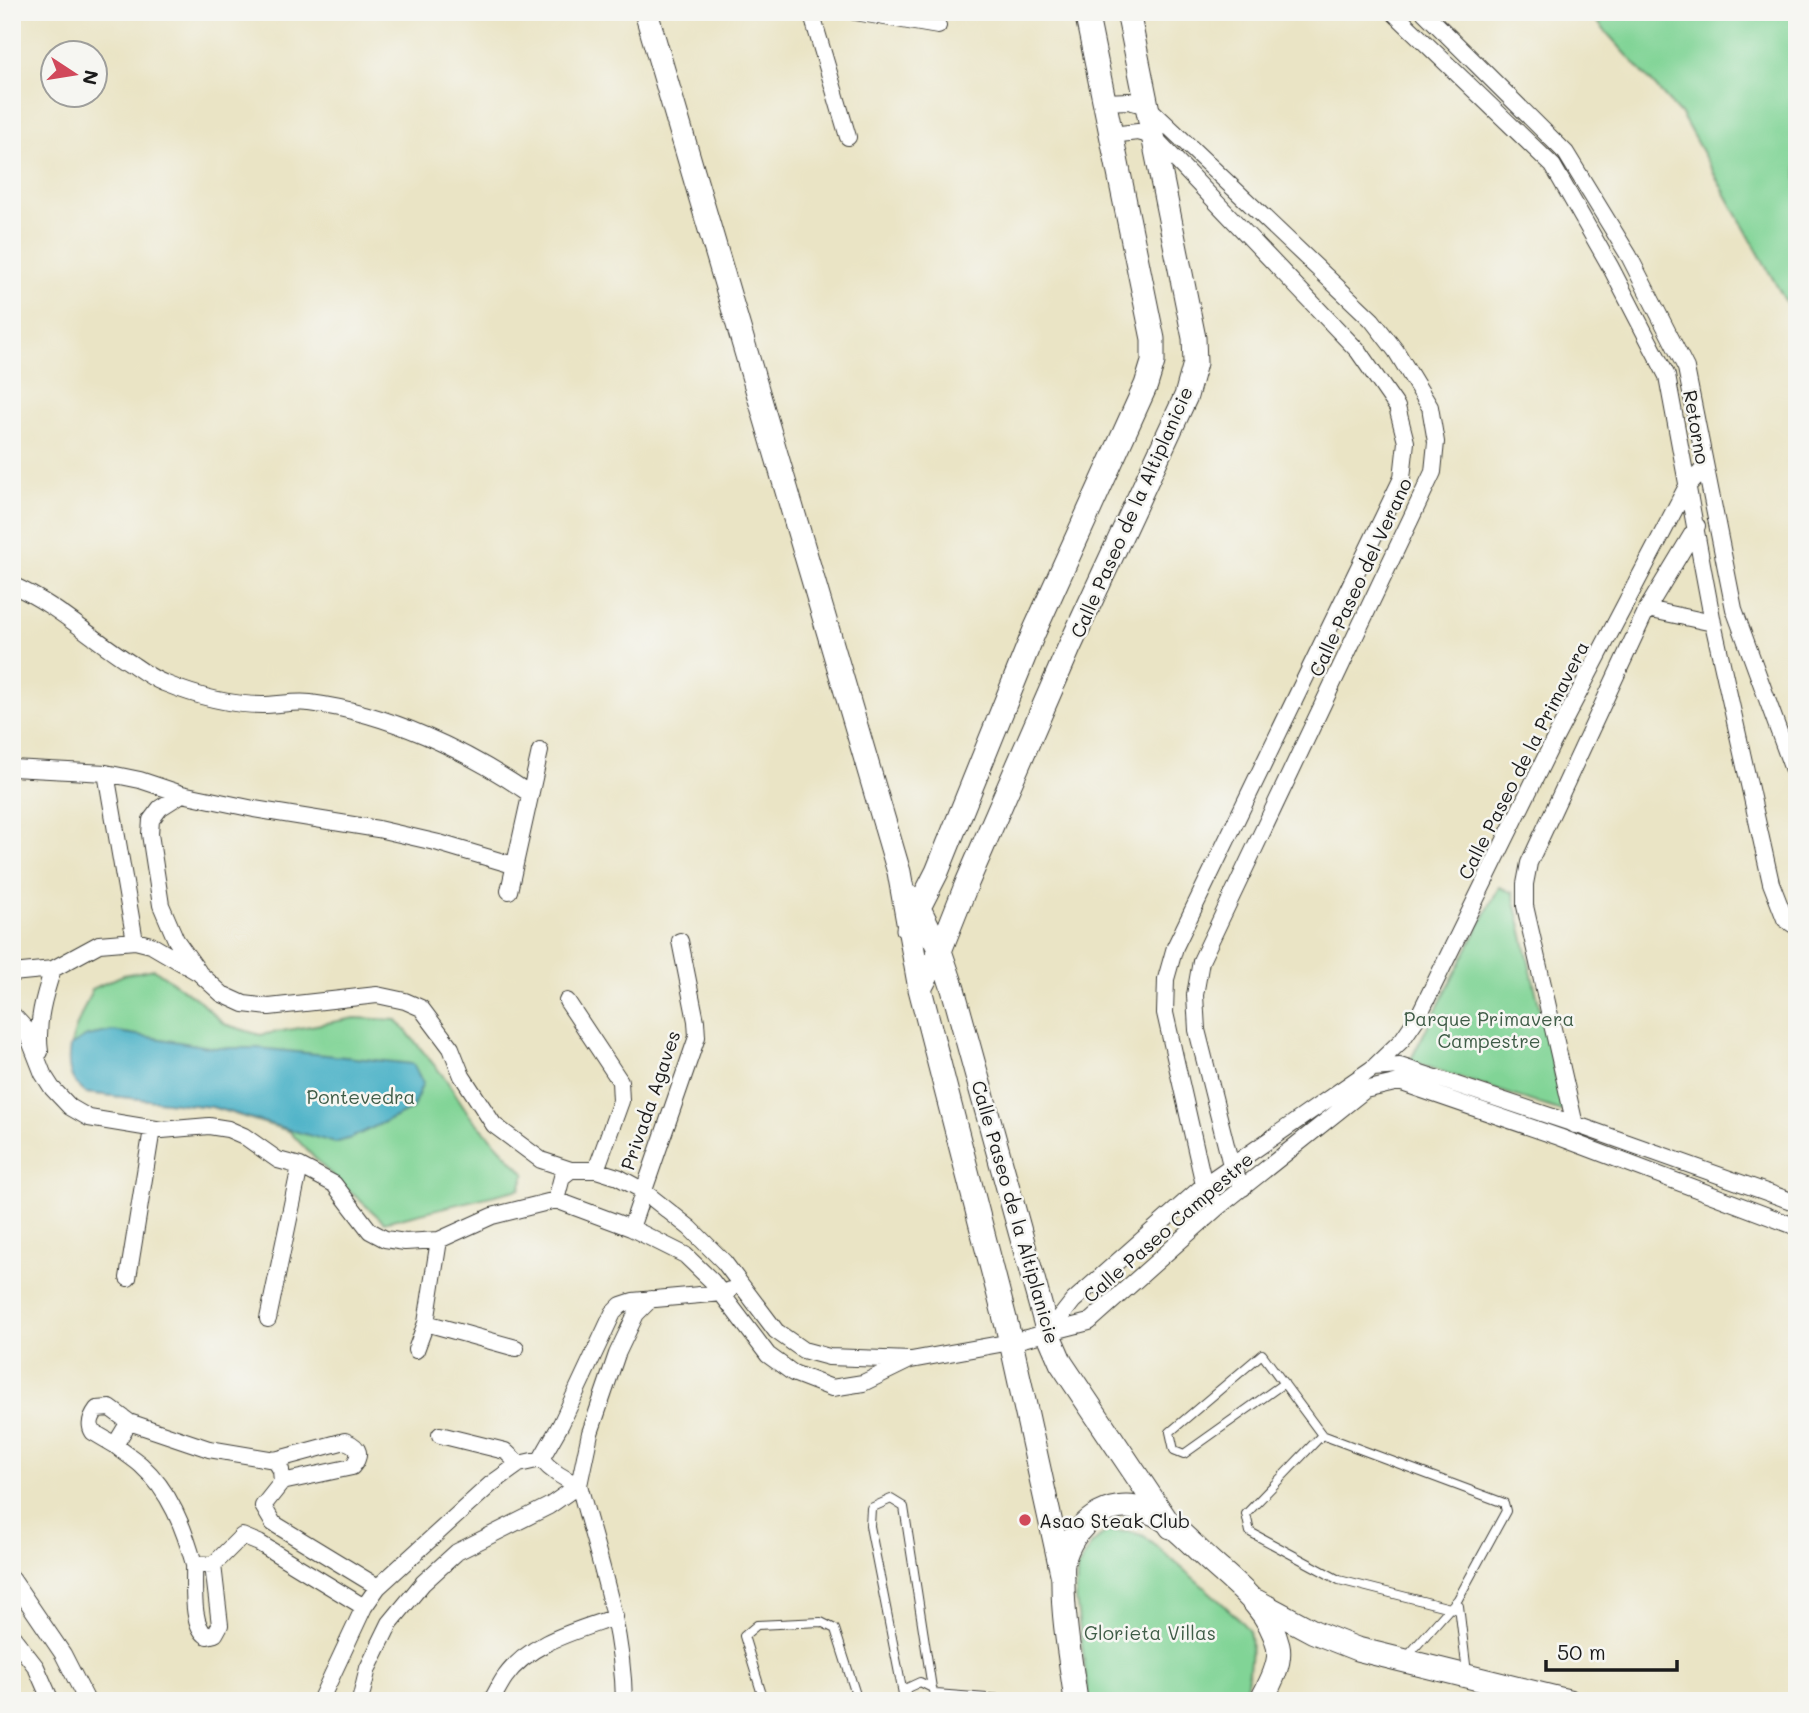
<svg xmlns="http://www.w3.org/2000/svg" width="1809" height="1713" font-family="Mali,sans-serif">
	<rect width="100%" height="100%" fill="#f6f6f2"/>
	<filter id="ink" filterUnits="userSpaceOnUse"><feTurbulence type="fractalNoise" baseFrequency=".0143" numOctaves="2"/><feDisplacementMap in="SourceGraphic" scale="14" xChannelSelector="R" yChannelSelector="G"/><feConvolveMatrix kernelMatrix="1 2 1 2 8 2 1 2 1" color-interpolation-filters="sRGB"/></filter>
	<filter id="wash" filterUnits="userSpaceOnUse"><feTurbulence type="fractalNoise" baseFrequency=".00686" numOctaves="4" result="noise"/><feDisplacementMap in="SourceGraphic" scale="28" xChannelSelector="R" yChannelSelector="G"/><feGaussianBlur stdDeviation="1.57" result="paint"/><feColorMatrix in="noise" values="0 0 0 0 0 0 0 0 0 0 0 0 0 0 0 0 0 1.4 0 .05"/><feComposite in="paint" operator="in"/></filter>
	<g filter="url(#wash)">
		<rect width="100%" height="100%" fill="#eae4c5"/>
		<!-- green -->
		<path fill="#81d496" stroke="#4e7859" stroke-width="2" d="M1588 12H1797V322L1682 116Z
			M1499 887 1513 893 1564 1112 1410 1061Z
			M154 969 200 1001 224 1024 260 1035 355 1018 397 1020 445 1078 470 1116 525 1174 520 1189 384 1222 322 1166 289 1131 212 1107 86 1093C51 1067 80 1021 92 989L123 975Z
			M1107 1531 1131 1532 1144 1536C1159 1549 1245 1619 1249 1632 1253 1646 1249 1689 1240 1701H1089L1076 1599 1077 1569 1091 1545Z"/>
		<!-- water -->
		<path fill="#47b0c6" stroke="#326671" stroke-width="2" d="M113 1031 215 1048H258L413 1064 423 1083 412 1109 351 1138 335 1143 212 1107 86 1093C68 1080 67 1066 70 1046L87 1036Z"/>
	</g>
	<g filter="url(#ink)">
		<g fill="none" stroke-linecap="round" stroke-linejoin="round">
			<defs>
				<path id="lane" d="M1284 1383 1184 1454 1174 1450 1170 1432 1262 1354 1322 1435
					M1459 1606 1467 1673
					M1407 1657C1424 1637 1441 1618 1458 1599L1506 1511 1504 1503 1322 1435 1246 1514 1250 1532 1339 1580 1450 1608 1459 1610
					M903 1694 870 1526 871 1508 891 1499 904 1507 932 1688
					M936 1694 1027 1701
					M764 1701 744 1636 757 1625 821 1622 835 1629 858 1701
					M901 1701 907 1688 920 1682 932 1688 937 1701"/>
				<path id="street" d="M811 12 848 137
					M855 12 938 26
					M1393 12 1553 166 1610 266 1667 376 1713 623 1771 883 1785 919 1797 927
					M1424 12 1566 153 1629 256 1686 368 1734 609 1797 781
					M1104 102 1129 101 1147 106 1372 320 1396 351 1430 407 1436 442 1433 472 1201 961 1195 995 1197 1030 1231 1165 1243 1188
					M1111 135 1138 132 1153 136 1358 351 1397 407 1406 442 1402 478 1175 947 1166 979 1165 1013 1204 1185 1217 1208
					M12 585C56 604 92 639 132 664 142 671 153 679 164 683 196 696 227 705 262 705 278 705 295 701 310 703 388 713 466 750 530 794
					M1647 609 1713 623
					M12 768 106 773 140 780 182 794 254 809 378 829 439 843 513 865
					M106 773 135 941
					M182 794 160 808 151 820 150 834 161 905 176 940 198 971
					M509 891 540 751
					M12 973 53 969 99 944 135 941 151 945 199 973 222 994 244 1004 269 1007 377 995 405 1001 421 1008 451 1048 462 1076 494 1125 541 1160 571 1170H596L618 1177 642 1190 690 1228 724 1262 776 1331 803 1350 829 1357 911 1360 1011 1342 1089 1322 1217 1208 1365 1090 1399 1082 1559 1137 1797 1227
					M567 1001 620 1081 621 1101 596 1170
					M12 1014 25 1028 43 1074 52 1088 70 1107 89 1118 162 1130 209 1126 228 1129 244 1136 278 1160 300 1166 334 1184 370 1231 385 1239 405 1242 439 1240 492 1216 556 1200 631 1228 685 1255 712 1281 768 1355 793 1373 832 1388 863 1383 908 1361
					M40 1052C36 1023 44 996 53 969
					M1373 1068 1402 1040 1419 1015 1552 744 1686 488 1705 467
					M1575 1125 1525 906V884L1529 863 1647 609 1697 526
					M556 1200 562 1177 571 1170
					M631 1228 697 1037 696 1021 680 941
					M128 1278 152 1129
					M268 1319 300 1166
					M426 1323 516 1348
					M1048 1333 1073 1301 1204 1185 1373 1068 1400 1066 1586 1128 1797 1203
					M416 1350 426 1323 439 1240
					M440 1435 505 1451 519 1464 541 1459 561 1424 613 1313 621 1305 633 1301 722 1293 730 1290
					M115 1445 93 1432C88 1424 91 1417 97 1409L110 1408 129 1422
					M541 1459C552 1472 563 1479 579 1485 598 1556 623 1627 624 1701
					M275 1460 345 1441C360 1447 362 1455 352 1467L282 1482
					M194 1564C195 1584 190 1625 207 1636L215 1634 220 1625 213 1565
					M12 1579 63 1654 87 1701
					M364 1607 259 1543 242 1536 213 1565 194 1564C184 1528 170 1491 141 1465 133 1458 123 1452 115 1445L129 1422 209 1449 275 1460 281 1470 282 1482 263 1506 273 1523 378 1587
					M12 1636 36 1667 51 1701
					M320 1701 364 1607 378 1587 491 1484 519 1464
					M360 1701 368 1668 390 1623 423 1583 457 1552 549 1506 579 1485 590 1433 617 1354 636 1314 651 1299
					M491 1701C496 1693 500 1684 505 1677 530 1642 576 1631 615 1617"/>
				<path id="secondary" d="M646 12 899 872 920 989 1011 1342 1063 1578
					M914 898 940 951 953 989 1048 1333 1061 1363 1171 1527
					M908 929 937 872 1034 632 1146 385 1153 362V339L1086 12
					M920 989 940 951 967 883 1069 648 1186 396 1195 363 1194 338 1128 12
					M1256 1601 1314 1632 1357 1649 1568 1701
					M1076 1701C1071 1662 1063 1623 1063 1584 1063 1577 1062 1570 1063 1563 1072 1526 1107 1496 1147 1511 1170 1519 1191 1544 1209 1560 1236 1585 1269 1608 1278 1646 1282 1663 1269 1686 1261 1701"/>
			</defs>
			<!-- lane casing -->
			<use href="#lane" stroke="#3b3a35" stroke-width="10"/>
			<!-- street casing -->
			<use href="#street" stroke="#3b3a35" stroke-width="18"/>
			<!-- secondary casing -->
			<use href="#secondary" stroke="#3b3a35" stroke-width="25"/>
			<!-- lane -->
			<use href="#lane" stroke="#fff" stroke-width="8"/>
			<!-- street -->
			<use href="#street" stroke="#fff" stroke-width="16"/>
			<!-- secondary -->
			<use href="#secondary" stroke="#fff" stroke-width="23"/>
		</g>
	</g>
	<!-- markers -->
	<circle fill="#d1495b" stroke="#f6f6f2" stroke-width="2.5" cx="1025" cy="1520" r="7"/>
	<g text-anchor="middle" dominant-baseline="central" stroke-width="5" stroke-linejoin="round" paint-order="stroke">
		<!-- street labels -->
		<g font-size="19" fill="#1c1c1c" stroke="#f6f6f2">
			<text transform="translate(1697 427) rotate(80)">Retorno</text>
			<text transform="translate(1131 512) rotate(-66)">Calle Paseo de la Altiplanicie</text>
			<text transform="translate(1360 577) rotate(-65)">Calle Paseo del Verano</text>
			<text transform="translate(1523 760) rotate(-63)">Calle Paseo de la Primavera</text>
			<text transform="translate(650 1100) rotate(-71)">Privada Agaves</text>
			<text transform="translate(1016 1212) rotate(74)">Calle Paseo de la Altiplanicie</text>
			<text transform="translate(1168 1227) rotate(-41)">Calle Paseo Campestre</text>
		</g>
		<!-- park labels -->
		<g font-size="19" fill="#3f5c47" stroke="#f6f6f2">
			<text x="1489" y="1018">Parque Primavera<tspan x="1489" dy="22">Campestre</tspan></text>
			<text x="361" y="1096">Pontevedra</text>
			<text x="1150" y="1632">Glorieta Villas</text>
		</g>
		<!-- poi labels -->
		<g font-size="19" fill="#1c1c1c" stroke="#f6f6f2" text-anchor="start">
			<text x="1039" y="1520">Asao Steak Club</text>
		</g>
	</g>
	<!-- margin -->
	<rect width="1809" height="1713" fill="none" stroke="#f6f6f2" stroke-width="42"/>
	<!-- north arrow -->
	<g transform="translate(74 74) rotate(102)"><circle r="33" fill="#f6f6f2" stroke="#9f9f9c" stroke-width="2"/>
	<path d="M0-5L12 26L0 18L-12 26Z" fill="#d1495b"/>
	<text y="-10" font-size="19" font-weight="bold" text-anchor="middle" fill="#1c1c1c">N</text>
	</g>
	<!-- scale -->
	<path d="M1546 1660v10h131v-10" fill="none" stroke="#1c1c1c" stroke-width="3.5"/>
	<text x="1557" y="1660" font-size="21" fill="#1c1c1c" stroke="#f6f6f2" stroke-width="5" paint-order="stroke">50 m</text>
</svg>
